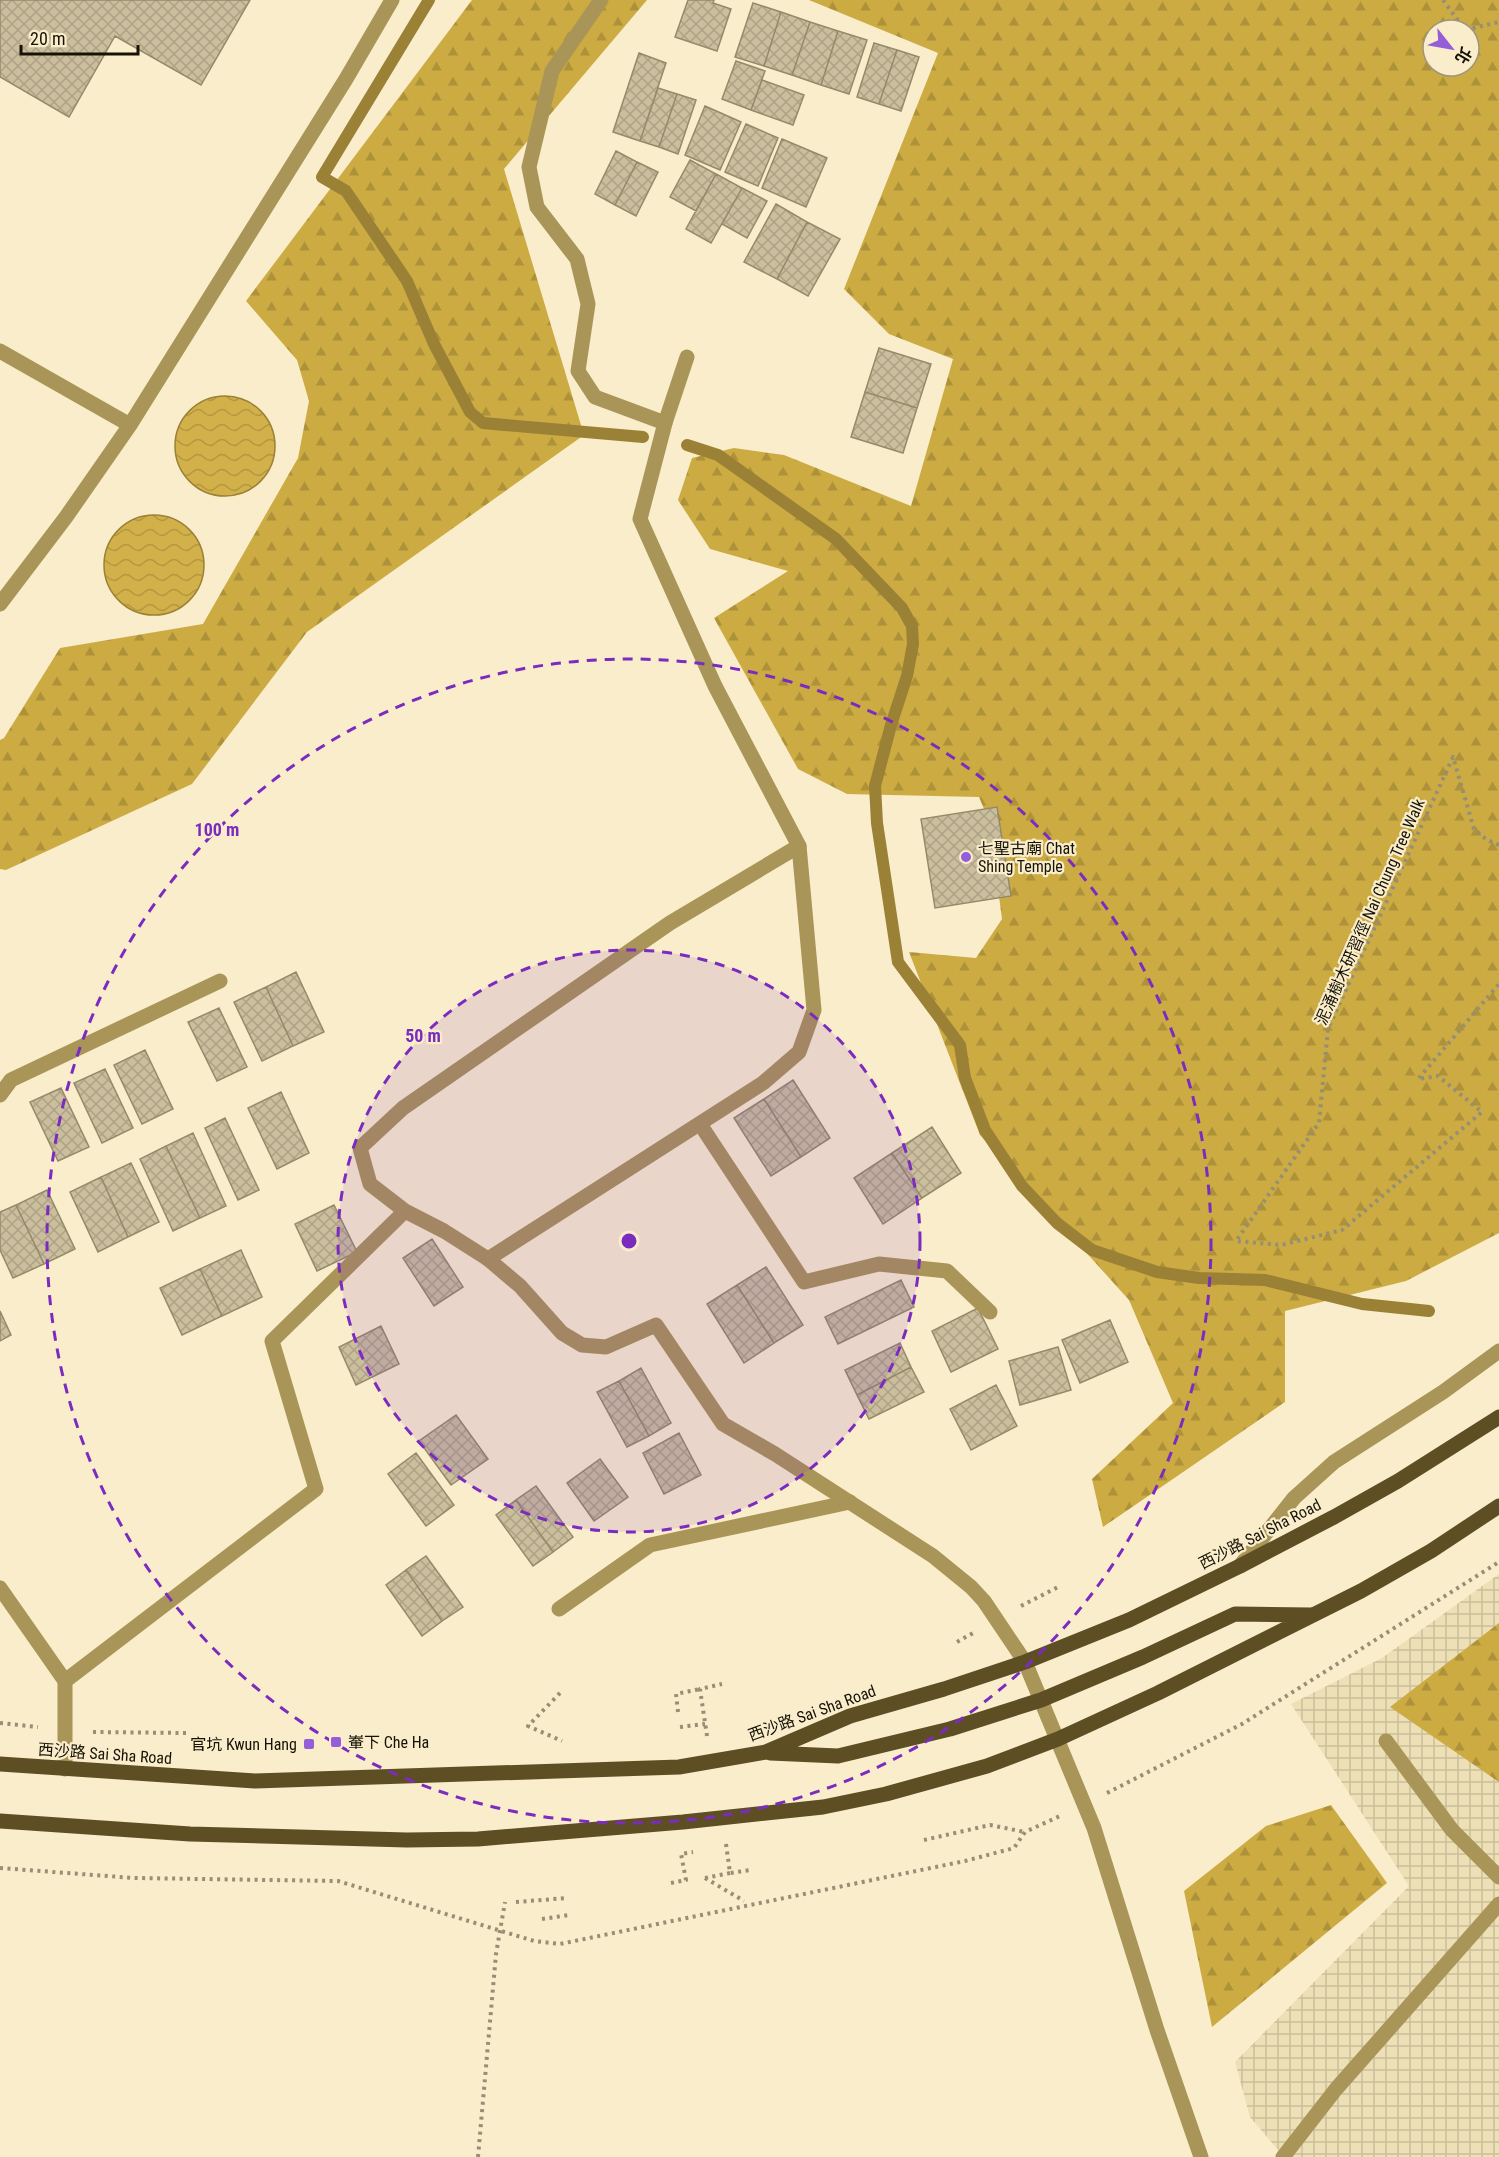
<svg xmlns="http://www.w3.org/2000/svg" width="1499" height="2157" viewBox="0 0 1499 2157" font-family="'Roboto Condensed','Noto Sans TC',sans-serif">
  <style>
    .industrial { fill: url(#industrial-grid) }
    .forest { fill: url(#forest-firs); fill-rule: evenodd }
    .water { fill: url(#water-waves); stroke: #9a8136; stroke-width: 1.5 }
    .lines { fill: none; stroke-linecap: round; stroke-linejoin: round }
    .stream { stroke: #9a8136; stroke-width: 12 }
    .building { fill: url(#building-cross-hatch); stroke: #948969; stroke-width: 1.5 }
    .path { stroke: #968e75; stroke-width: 4; stroke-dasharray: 3 4.5; stroke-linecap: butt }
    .lane { stroke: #a99558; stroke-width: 15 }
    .street { stroke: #a99558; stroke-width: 15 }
    .primary { stroke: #5d4e24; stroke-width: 15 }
    .ring { fill: none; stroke: #7b2cbf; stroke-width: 3; stroke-dasharray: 10 8 }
    .poi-dot { fill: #935ed7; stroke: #f9edcb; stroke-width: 2 }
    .labels { text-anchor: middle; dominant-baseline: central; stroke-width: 4.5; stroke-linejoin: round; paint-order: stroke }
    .poi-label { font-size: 16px; fill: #161206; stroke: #f9edcb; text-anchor: start }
    .street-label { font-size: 16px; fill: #161206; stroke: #f9edcb }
    .centre { fill: #7b2cbf; stroke: #f9edcb; stroke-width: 3 }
    .ring-label { font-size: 18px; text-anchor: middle; font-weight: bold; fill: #7b2cbf; stroke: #f9edcb; stroke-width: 4.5; stroke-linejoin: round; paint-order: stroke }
  </style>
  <defs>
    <pattern id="industrial-grid" width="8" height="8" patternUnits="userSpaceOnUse" patternTransform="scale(1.5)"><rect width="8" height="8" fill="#eee0b6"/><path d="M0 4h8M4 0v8" fill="none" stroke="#cbbf9b"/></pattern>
    <pattern id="forest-firs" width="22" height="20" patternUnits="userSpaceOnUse" patternTransform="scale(1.5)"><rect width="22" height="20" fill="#ccab43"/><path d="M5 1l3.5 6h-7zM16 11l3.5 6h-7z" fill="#ae9239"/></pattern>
    <pattern id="water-waves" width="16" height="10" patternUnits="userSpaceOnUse" patternTransform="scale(1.5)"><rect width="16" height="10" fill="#d2b14a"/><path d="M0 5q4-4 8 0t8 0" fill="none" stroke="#b4973f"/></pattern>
    <pattern id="building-cross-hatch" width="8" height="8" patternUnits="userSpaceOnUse" patternTransform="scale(1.5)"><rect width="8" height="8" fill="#cabe9d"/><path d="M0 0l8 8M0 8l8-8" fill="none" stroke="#ada286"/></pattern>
  </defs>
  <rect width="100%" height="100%" fill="#f9edcb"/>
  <path class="industrial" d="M1499,1574v583h-215l-34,-40 -15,-55 174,-176 -118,-182 91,-46z"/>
  <path class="forest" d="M472,0h175l-143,169 80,266 -277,197 -115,152 -186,86 -6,-1v-129l4,-2 56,-90 143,-24 95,-166 11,-57 -12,-41 -51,-59z
    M809,0h690v1233l-93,48 -121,30v91l-182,125 -11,-48 81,-76 -44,-103 -149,-165 -71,-183 67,6 26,-39 -13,-98 -10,-24 -132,-3 -49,-25 -84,-151 74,-47 -78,-22 -32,-49 14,-42 42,-10 50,7 127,51 42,-147 -64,-25 -45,-45 94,-236zM1433,30h36v36h-36z
    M1499,1623v159l-109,-75z
    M1331,1805l56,78 -175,144 -28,-136 82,-65z"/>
  <path class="water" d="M175 446a50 50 0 1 1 100 0a50 50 0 1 1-100 0Z
    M104 565a50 50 0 1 1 100 0a50 50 0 1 1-100 0Z"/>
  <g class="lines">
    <path class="stream" d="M429,0l-107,177 24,14 61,90 27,63 36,68 13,11 160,14
      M687,445l31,10 118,84 66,69 10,18 1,18 -6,32 -16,49 -16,61 2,37 21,139 62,83 5,33 20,52 37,56 35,37 35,27 65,22 42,6 66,2 97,24 67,7"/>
  </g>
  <path class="building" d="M0,0h250l-49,85 -86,-49 -46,81 -69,-40z
    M688,0h26l-1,3 18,6 -14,42 -42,-14z
    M753,3l28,9 -17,54 -29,-9z
    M781,12l29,10 -18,53 -28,-9z
    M810,22l28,9 -17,54 -29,-10z
    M838,31l29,9 -18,54 -28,-9z
    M874,43l23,7 -18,54 -22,-7z
    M897,50l22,7 -18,54 -22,-7z
    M639,53l27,10 -26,78 -27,-9z
    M736,61l29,10 -14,39 -29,-11z
    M762,80l42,15 -11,30 -42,-15z
    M658,88l19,6 -18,53 -19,-6z
    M677,94l19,6 -18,54 -19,-7z
    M705,106l36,16 -21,48 -35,-15z
    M746,124l32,14 -20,48 -33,-14z
    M782,139l45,19 -21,49 -44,-19z
    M616,151l21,11 -22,43 -20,-11z
    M690,160l26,14 -20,37 -26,-14z
    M637,162l21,10 -22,44 -21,-11z
    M716,174l26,14 -31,55 -25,-14z
    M742,188l25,13 -20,37 -25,-14z
    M776,204l31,18 -30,57 -33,-17z
    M807,222l33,17 -32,57 -31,-17z
    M879,348l52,16 -14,44 -52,-16z
    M865,392l52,16 -14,45 -52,-16z
    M997,807l14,89 -76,12 -14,-89z
    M296,972l28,60 -31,14 -27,-59z
    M266,987l27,59 -31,15 -28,-59z
    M219,1008l28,59 -30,14 -29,-59z
    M145,1050l28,59 -31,15 -28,-59z
    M105,1069l28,59 -31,15 -28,-60z
    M793,1080l37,58 -29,19 -37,-58z
    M61,1088l28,59 -31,14 -28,-59z
    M281,1092l28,61 -32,16 -29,-61z
    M764,1099l37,58 -30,19 -37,-58z
    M225,1118l34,72 -21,10 -33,-72z
    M932,1127l29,46 -39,25 -30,-45z
    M193,1133l33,73 -26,12 -34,-72z
    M166,1146l34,72 -27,13 -33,-72z
    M892,1153l30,45 -39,26 -29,-46z
    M131,1163l28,59 -31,15 -27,-60z
    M101,1177l27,60 -30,15 -28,-60z
    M47,1190l28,59 -31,15 -28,-59z
    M16,1205l28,59 -31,14 -13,-28v-38z
    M334,1205l23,47 -40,19 -22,-47z
    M432,1239l31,48 -29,19 -31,-48z
    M241,1250l21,47 -40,19 -22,-47z
    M766,1267l37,58 -29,18 -37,-58z
    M200,1269l22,47 -40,19 -22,-47z
    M901,1280l13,27 -76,37 -13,-27z
    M737,1285l37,58 -30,20 -37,-59z
    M978,1308l20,41 -47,23 -19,-41z
    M0,1311l11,24 -11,6z
    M1110,1320l18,42 -48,21 -18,-43z
    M381,1326l18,38 -43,21 -17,-38z
    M900,1343l11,24 -54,28 -12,-25z
    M1058,1347l13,43 -51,15 -11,-44z
    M911,1367l13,25 -55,27 -12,-24z
    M641,1368l30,55 -22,13 -30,-55z
    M619,1381l30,55 -22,11 -30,-55z
    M996,1385l21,41 -46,24 -21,-41z
    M456,1415l32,44 -37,26 -32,-44z
    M679,1433l22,42 -37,19 -21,-41z
    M416,1453l38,52 -28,21 -38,-52z
    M600,1459l28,38 -34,24 -27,-38z
    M536,1486l37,51 -20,15 -37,-52z
    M516,1500l37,52 -20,14 -37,-51z
    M426,1556l37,51 -21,14 -36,-51z
    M406,1570l36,51 -20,15 -36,-51z"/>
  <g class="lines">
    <path class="path" d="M1443,0l22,30 34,-8
      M1499,845l-12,-5 -13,-11 -21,-72 -125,272 -9,94 -83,118 45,4 61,-15 140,-118 -44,-36 -20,3 81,-95
      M1021,1606l37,-19
      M957,1642l16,-9
      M560,1693l-32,33 34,15
      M678,1712l-2,-18 24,-5
      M0,1723l38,4
      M680,1727l25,-3
      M93,1732l94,1
      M707,1736l-7,-47 22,-5
      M1107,1793l135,-69 257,-162
      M924,1840l66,-15 35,7
      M726,1844l4,29 21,-3
      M0,1868l134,10 204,3 196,60 26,3 405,-83 49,-13 11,-16 35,-16
      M705,1878l39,23
      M705,1878l25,-5
      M671,1883l15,-3 -5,-26 12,-2
      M516,1902l51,-4
      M542,1919l27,-4
      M478,2157l18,-203 9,-52"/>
    <path class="lane" d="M601,0l-49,71 -23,96 8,40 40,52 11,45 -10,67 17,26 70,26
      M0,351l130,74
      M0,604l66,-87 64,-92 216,-346 46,-79
      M0,1095l11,-15 209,-99
      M700,1124l104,158 75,-18 68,7 43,41
      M488,1259l-44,-28 -39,-20 -35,-27 -10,-36 43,-40 267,-185 129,-77
      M1240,1566l54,-68 40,-36 109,-70 56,-41
      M0,1588l65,93 251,-192 -44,-148 133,-130
      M559,1609l91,-64 200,-43
      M1386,1741l66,89 47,47
      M65,1769v-88
      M1283,2157l53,-68 163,-185"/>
    <path class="street" d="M687,357l-22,66 -25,96 75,167 84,160 15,164 -15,42 -36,31 -275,176 32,27 42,47 20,12 24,2 50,-22 67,99 52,30 158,102 38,31 13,14 41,61 69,166 63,202 44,127"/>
    <path class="primary" d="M770,1753l68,3 112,-27 91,-29 102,-43 92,-43 76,1
      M0,1764l255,17 424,-14 87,-15 84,-36 94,-27 81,-27 104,-42 111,-54 94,-49 64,-36 101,-64
      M0,1821l190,13 217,6 71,-1 205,-17 140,-15 63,-13 101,-28 71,-27 100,-46 203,-102 70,-40 68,-45"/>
  </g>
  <circle cx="629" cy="1241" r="291" fill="#7b2cbf" fill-opacity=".12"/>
  <g class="ring">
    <circle cx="629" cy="1241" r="291"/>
    <circle cx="629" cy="1241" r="582"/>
  </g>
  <g class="poi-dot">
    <circle cx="966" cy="857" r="6"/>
    <rect x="330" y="1736" width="12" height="12" rx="3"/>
    <rect x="303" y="1738" width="12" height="12" rx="3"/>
  </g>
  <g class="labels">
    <g class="poi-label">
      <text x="978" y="848">七聖古廟 Chat<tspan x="978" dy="18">Shing Temple</tspan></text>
      <text x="348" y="1742">輋下 Che Ha</text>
      <text x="297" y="1744" text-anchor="end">官坑 Kwun Hang</text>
    </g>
    <g class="street-label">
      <text transform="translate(1370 912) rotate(-66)">泥涌樹木研習徑 Nai Chung Tree Walk</text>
      <text transform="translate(1260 1534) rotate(-27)">西沙路 Sai Sha Road</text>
      <text transform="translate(812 1713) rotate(-20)">西沙路 Sai Sha Road</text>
      <text transform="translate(105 1754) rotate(4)">西沙路 Sai Sha Road</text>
    </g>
  </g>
  <circle cx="629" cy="1241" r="9" class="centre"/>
  <g class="ring-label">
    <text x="217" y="836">100 m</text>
    <text x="423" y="1042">50 m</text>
  </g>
  <g transform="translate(1451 48) rotate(121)"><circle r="28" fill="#f9edcb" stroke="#9e957c" stroke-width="1.5"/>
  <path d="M0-4.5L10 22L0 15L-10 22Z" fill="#935ed7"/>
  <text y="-9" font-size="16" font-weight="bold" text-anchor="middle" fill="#161206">北</text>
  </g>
  <path d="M21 45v9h117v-9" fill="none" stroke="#161206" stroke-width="3"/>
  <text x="30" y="45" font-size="18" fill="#161206" stroke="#f9edcb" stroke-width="4.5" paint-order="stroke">20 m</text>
</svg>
